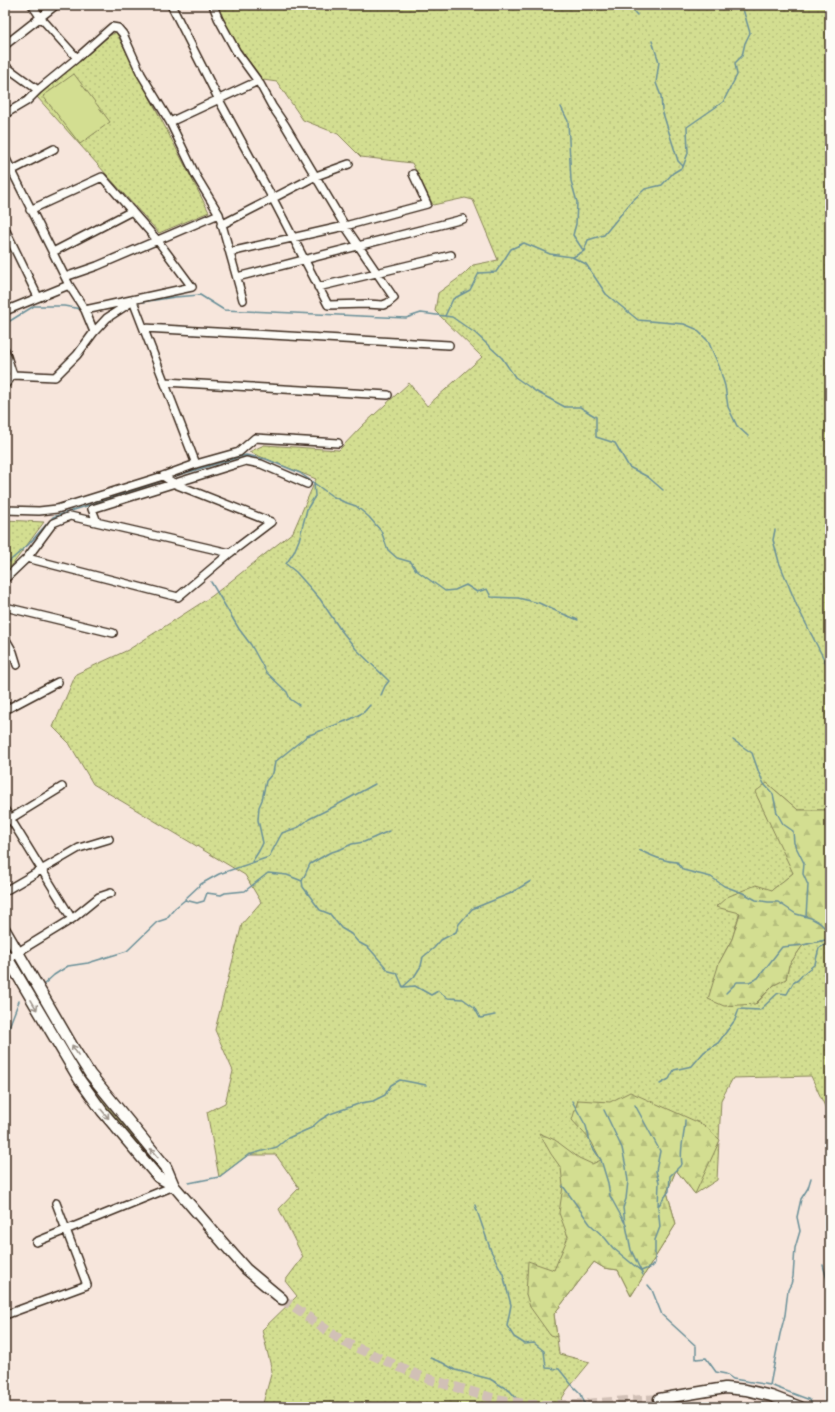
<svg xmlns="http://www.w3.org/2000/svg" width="835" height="1412" viewBox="0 0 835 1412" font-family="'Indie Flower',sans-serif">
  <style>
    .grass { fill: url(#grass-dots); stroke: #878458 }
    .forest { fill: url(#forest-firs); stroke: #878458 }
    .pitch { fill: #d3de91; stroke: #878458 }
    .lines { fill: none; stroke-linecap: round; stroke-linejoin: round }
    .stream { stroke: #698f98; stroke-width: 1.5 }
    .primary-tunnel { stroke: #d1c0b6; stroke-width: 10; stroke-dasharray: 10 5; stroke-linecap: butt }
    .street-casing { stroke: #3b2a1e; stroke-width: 10 }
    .primary-casing { stroke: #3b2a1e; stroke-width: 13 }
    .street { stroke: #fdfcf7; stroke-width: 7 }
    .primary { stroke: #fdfcf7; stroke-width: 10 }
    .oneway { stroke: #9c938a }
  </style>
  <defs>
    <pattern id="grass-dots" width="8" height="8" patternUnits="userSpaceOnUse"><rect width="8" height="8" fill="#d3de91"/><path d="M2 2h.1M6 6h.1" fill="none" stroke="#b6bf7d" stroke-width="1.8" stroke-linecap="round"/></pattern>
    <pattern id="forest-firs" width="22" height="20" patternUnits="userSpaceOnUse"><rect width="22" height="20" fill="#d3de91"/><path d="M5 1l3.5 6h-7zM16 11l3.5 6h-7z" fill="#b6bf7d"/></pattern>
  </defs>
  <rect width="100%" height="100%" fill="#f7e6dc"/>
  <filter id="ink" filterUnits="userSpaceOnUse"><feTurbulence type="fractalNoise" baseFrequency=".025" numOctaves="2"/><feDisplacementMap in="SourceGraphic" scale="8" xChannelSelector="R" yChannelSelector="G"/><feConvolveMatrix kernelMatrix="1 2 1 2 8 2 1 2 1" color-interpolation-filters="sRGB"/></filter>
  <g filter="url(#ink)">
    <path class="grass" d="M216,5h614v805h-32l-31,-27 26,90 -21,17 -56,16 24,6 -8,27 -13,24 37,41 18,-19 12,-6 3,-14 14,-20 27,-6v173l-2,1 -17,-37 -78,2 -12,22 -4,80 -22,14 -19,-24 -9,22 9,32 -45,72 -13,-26 -14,-2 -10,-6 -40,52 5,40 31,8 -23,28 -10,17h-295l10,-36 -10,-41 35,-34 -12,-15 18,-24 -24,-48 20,-21 -23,-33h-28l-29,22 -12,-65 18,-9 8,-32 -18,-41 27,-106 19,-22 -16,-27 -152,-91 -24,-41 -16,-16 23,-53 52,-24 84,-54 81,-64 23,-53 -67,-27 15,-7 75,5 23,-24 47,-43 18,23 55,-49 -47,-46 3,-18 25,-18 10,-10 25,-5 -25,-60 -8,-2 -32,7 -21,-42 -51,-6 -23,-23 -35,-14 -26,-38 -14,-2 -26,-35z
      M116,32l93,180 -50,21 -122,-136 72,-61z
      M5,520l39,2 -37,50 -2,-1z
      M45,1010l30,52 19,28 69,83 -16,-14 -60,-72 -47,-75z"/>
    <path class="forest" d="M767,783l31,27h32v129l-27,6 -14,20 -3,14 -12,6 -19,19 -31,2 -16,-7 11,-36 13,-24 8,-26 -24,-6 11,-10 29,-12 16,5 21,-17 -38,-81z
      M630,1092l74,33 16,15 -25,54 -19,-24 -9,22 9,32 -45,72 -13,-26 -14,-2 -10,-6 -40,52 3,23 -7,-2 -20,-28 -4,-13 2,-33 26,9 14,-33 -9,-24 4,-27 -2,-18 -10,-14 -12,-21 16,7 24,18 13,6 9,-4 -10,-19 -19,-21 6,-20 32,2z"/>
    <path class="pitch" d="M74,74l36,48 -30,22 -37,-48z"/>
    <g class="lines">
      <path class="stream" d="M628,5l9,10
        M652,41l7,21 -3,21 5,13 1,14 16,51 5,5
        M561,107l7,14 3,60 6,21 -1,22 -3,11 10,15
        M573,257l11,-6 4,-11 16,-5 28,-34 13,-12 17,-4 11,-12 10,-6 5,-14 -1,-26 36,-25 14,-27 -2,-12 7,-7 3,-13 5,-10 -7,-24 1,-4
        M136,303l39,-6 25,-2 24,15 182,8 15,-5 31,4 23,16 27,25 13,19 20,14 30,16h15l16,10v20l19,6 14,24 19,10 15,13
        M445,316l8,-17 17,-9 9,-17 17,-1 15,-23 13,-6 26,11 22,3 14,7 20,30 32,26 46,4 12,5 12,12 11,25 6,20 3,21 9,19 11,10
        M5,324l29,-18h30l17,3
        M172,477l74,-22 20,4 34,14 32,23 12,6 12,4 13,11 12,14 7,19 9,8 14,4 5,8 29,21 10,-1 11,-5 11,7 10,-3 4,8 27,1 21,5 17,8 22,9
        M314,483l1,13 -8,13 -8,31 -5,12 -8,12 10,8 24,27 20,30 16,20 33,32 -4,5 -4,9
        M775,530l-2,10 6,22 18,44 33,65
        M5,565l23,-20 25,-28 109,-36
        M211,582l28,47 12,16 15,27 21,20 3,7 9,6
        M733,740l19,13 7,20 5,11 9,10 4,19 6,11 10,7 1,12 10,20 -1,11 5,11 -2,31
        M639,850c13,6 23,11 38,12l6,8 28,7 13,9 19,7 13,7 12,2h10l18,12 15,4 9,5 10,10
        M252,862l7,-11 4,-8 -5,-23 1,-13 3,-7 4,-19 7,-8 2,-11 32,-26 44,-17 13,-7 6,-7
        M302,881l8,-17 19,-11 12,-4 11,-5 12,-2 25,-11
        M185,899l16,-15 18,-10 50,-17 13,-24 17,-6 10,-8 26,-13 40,-22
        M42,986l12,-11 14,-9 20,-3 39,-12 30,-29 9,-3 9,-11 10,-8 12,3 7,-2 3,-8 14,2 4,-2 20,-2 23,-18 19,2 15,6 1,6 17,23 10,4 11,14 10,6 7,8 11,6 20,23 8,2 6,14 12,-1 16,9 7,-4 10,7 15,1 11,8 6,11 15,-3
        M404,986l10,-9 7,-11 2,-9 11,-9 7,-8 15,-8 3,-8 13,-15 37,-15 22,-13
        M726,993l11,-11h12l9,-4 24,-31 21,-2 27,-6
        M5,1037l14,-36
        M660,1084l9,-5 5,-9 18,-4 12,-14 14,-9 17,-23 4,-11 21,1 18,-17 9,1 6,-11 5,-3 5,-6 12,-10 4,-16 11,-6
        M572,1101l14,25 5,19 10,15 7,23 2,13 16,29 5,25 10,21 10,-4 4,-4v-23l5,-13 -2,-20 1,-25 -3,-11 4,-20 -25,-46
        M604,1110l18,38 4,19 2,14 -2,18 -3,9 2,15
        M189,1183l30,-6 29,-22 29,-8 11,-9 23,-10 9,-8 10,-6 31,-11 12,-2 12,-6 6,-10 9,-5 26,5
        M563,1186l27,38 15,14 8,10 28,23 2,4
        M475,1205l16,46 12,23 8,31 -4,21 7,11 11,7 9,-1 10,8 2,17 13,1 12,15 10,10 5,13
        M659,1205l10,-14 1,-15 12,-12c-3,-14 3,-29 3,-44
        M823,1265l6,21 -1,9 1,12 -2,8 1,14 2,5
        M648,1285l4,5 10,25 34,31v13l10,-1 10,14 10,2 7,5 37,6 40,15 2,5 4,2
        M430,1358l13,5 12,7 35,9 20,12 14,16
        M770,1385l10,-51 5,-19 3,-25 3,-6 2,-7 2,-29 5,-17 -3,-14 4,-18 7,-11 3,-10
        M613,1407h22
        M695,1407l15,-2 24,2
        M757,1407l6,-4"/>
      <path class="primary-tunnel" d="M282,1299l62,43 78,35 70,21 37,7h38l92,-6"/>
      <g class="street-casing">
        <path id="street" d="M32,5l9,13 36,40
          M171,5l48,95 54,99 55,106 39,-1 16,1 5,-2 6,-5 -49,-72 -60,-101 -13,-19 -12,-22 -24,-33 -18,-33 -5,-13
          M5,45l51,-40
          M5,66l33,24
          M5,114l22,-13 11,-11 39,-32 35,-31 6,1 5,6 18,40 29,48 26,54 23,38 24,86
          M170,122l88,-41
          M5,157l64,128 16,25 9,22
          M5,174l49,-25
          M30,210l72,-33 56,64 34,46 -107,23
          M221,225l95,-49 33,-12
          M5,229l33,68
          M53,252l79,-41
          M230,252l115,-26 82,-22 -14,-30
          M65,277l32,-11 122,-52
          M237,277l226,-58
          M318,287l133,-32
          M5,311l64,-26
          M144,328l305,17
          M5,350l8,25 -8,10
          M13,375l42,2 22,-22 17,-23 13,-14 26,-17 63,163
          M165,382l223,13
          M163,476l12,8 96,38
          M5,510l34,1 18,-2 106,-33 33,-12 43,-12 16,-14 83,5
          M97,522l-5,-13 154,-48 15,3 46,20
          M27,558l26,-35 17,-7 160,37
          M5,579l22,-21 151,39 52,-44 41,-31
          M5,607l108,26
          M5,638l8,14 4,13
          M5,710l53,-28
          M5,810l67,109
          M5,822l57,-35
          M5,891l74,-43 30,-9
          M5,960l67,-41 27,-22 12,-4
          M36,1242l138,-56
          M5,1315l82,-30 -31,-82"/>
      </g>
      <g class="primary-casing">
        <path id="primary" d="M5,930l69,119 16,25 76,93 8,19 50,58 22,25 36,30
          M5,954l74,125 23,32 56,66 16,9
          M659,1399l66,-11 21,2 25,6 29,11"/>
      </g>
      <use href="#street" class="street"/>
      <use href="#primary" class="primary"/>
    </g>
    <defs><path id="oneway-shaft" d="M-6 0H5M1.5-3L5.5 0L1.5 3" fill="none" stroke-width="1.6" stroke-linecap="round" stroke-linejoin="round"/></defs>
    <g class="oneway">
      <use href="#oneway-shaft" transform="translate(34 1005) rotate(60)"/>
      <use href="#oneway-shaft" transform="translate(75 1050) rotate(-122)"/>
      <use href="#oneway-shaft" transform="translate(105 1114) rotate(50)"/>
      <use href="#oneway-shaft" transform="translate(154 1153) rotate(-130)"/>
    </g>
  </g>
  <rect width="835" height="1412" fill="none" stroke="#fdfcf7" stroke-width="20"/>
  <rect x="10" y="10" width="815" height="1392" fill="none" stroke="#3b2a1e" stroke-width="1.5" filter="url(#ink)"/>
</svg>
